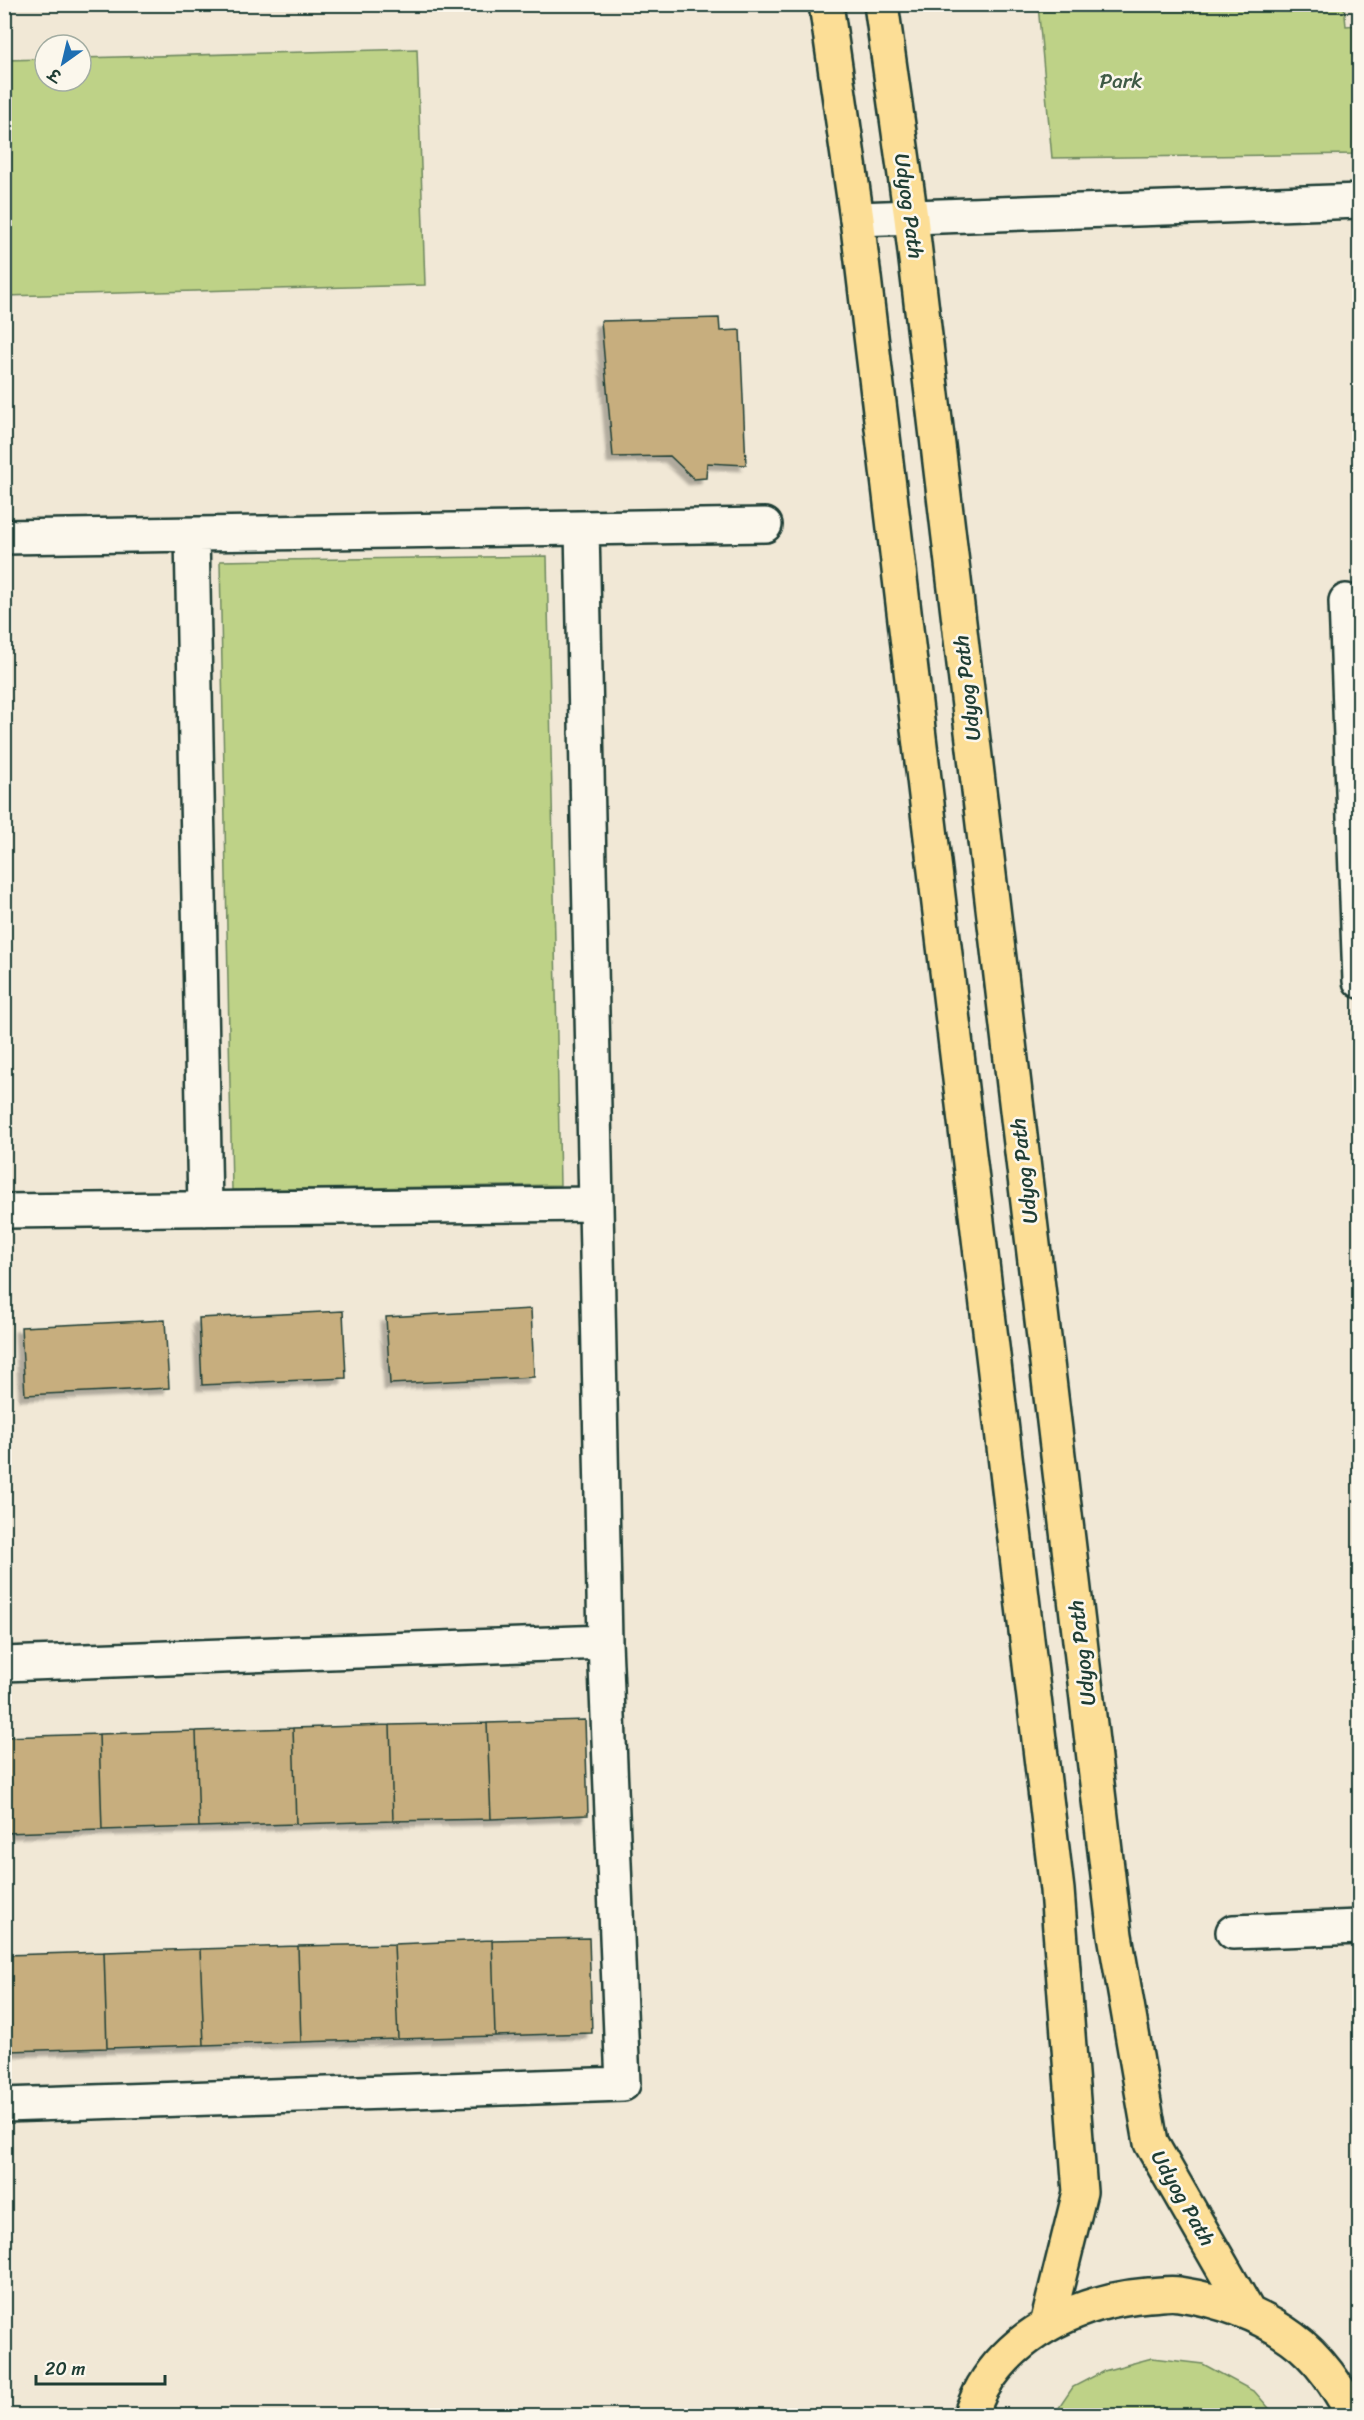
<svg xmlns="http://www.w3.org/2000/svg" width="1364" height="2420" viewBox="0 0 1364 2420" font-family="Sriracha,'Playpen Sans Deva',sans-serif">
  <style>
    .green { fill: #bed287; stroke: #6e885e; stroke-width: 1.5 }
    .building { fill: #c7ae7e; stroke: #1f3d34; stroke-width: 1.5; filter: url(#shadow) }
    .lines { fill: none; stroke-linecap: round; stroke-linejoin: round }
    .minor-casing { stroke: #1f3d34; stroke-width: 38 }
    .major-casing { stroke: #1f3d34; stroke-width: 38 }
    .minor { stroke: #fbf7ec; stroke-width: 33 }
    .major { stroke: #fcde96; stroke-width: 33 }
    .labels { text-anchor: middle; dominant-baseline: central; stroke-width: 5; stroke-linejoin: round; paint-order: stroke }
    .park-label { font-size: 21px; fill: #3f5b45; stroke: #fbf7ec }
    .street-label { font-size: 21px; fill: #1f3d34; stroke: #fbf7ec }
  </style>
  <defs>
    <filter id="shadow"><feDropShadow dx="-5.5" dy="5.5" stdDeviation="1.5" flood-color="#0004"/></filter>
  </defs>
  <rect width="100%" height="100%" fill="#f1e8d6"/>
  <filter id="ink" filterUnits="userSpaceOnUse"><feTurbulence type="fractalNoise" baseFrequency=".0167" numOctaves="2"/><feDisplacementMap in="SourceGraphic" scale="12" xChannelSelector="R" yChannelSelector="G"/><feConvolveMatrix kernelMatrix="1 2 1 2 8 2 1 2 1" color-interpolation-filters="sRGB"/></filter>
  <g filter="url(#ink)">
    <path class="green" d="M1038,5h306l2,21 13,-1v129l-307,4z
      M417,49l8,236 -420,11v-236l40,-1v22h36v-23z
      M547,556l13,629 -328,5 -12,-629z
      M1152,2358l51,6 52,28 20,23h-221l19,-28 31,-16z"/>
    <path class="building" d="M719,318l1,13 20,-1 6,135 -39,-2 -1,15 -12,1 -24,-23 -57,1 -12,-136z
      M531,1309l3,68 -144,7 -4,-67z
      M343,1311l3,67 -144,7 -3,-67z
      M165,1320l4,68 -144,7 -4,-68z
      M585,1720l3,95 -97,4 -4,-96z
      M487,1723l4,96 -98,2 -3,-96z
      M390,1725l3,96 -97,3 -3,-96z
      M293,1728l3,96 -97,3 -3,-96z
      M196,1731l3,96 -97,3 -3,-96z
      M99,1734l3,96 -97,3 -1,-96z
      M589,1938l3,95 -97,3 -3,-96z
      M492,1940l3,96 -97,3 -4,-95z
      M394,1944l4,95 -97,3 -3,-96z
      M298,1946l3,96 -97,3 -4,-96z
      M200,1949l4,96 -97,3 -3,-96z
      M104,1952l3,96 -97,3 -4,-96z
      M4,1955l6,96h-6z"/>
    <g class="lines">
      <g class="minor-casing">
        <path id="minor" d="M857,219l503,-18
          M192,535l13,674
          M4,537l761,-12
          M1346,601l14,380
          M4,1211l591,-7
          M4,1664l601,-22
          M1233,1932l127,-5
          M4,2105l619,-21 -18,-442 -23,-1114"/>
      </g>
      <g class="major-casing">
        <path id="major" d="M826,4l31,215 200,1671 23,302 -33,133
          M881,4l30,214 204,1717 36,208 97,169
          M970,2416c4,-10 8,-20 13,-29 34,-57 101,-87 165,-92 10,0 21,-3 31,-1 40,6 80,20 113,44 28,20 46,49 62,78"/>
      </g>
      <use href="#minor" class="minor"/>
      <use href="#major" class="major"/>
    </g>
  </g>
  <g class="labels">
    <g class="park-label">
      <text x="1121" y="81">Park</text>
    </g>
    <g class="street-label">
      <text transform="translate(909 206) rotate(82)">Udyog Path</text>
      <text transform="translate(967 688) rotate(-97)">Udyog Path</text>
      <text transform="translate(1024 1171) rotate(-97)">Udyog Path</text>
      <text transform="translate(1082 1653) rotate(-97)">Udyog Path</text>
      <text transform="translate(1183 2198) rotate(60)">Udyog Path</text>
    </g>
  </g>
  <rect width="1364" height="2420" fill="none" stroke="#fbf7ec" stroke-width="24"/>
  <rect x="12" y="12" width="1340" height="2396" fill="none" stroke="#1f3d34" stroke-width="2" filter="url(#ink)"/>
  <g transform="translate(63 63) rotate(214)"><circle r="28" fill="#fbf7ec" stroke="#a3ada2" stroke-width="1.5"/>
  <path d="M0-4.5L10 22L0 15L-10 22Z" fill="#1f6fb2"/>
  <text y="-9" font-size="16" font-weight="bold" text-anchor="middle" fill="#1f3d34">उ</text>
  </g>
  <path d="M36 2375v9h129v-9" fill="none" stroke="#1f3d34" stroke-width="3"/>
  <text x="45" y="2375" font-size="18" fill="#1f3d34" stroke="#fbf7ec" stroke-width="4.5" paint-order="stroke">20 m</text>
</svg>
